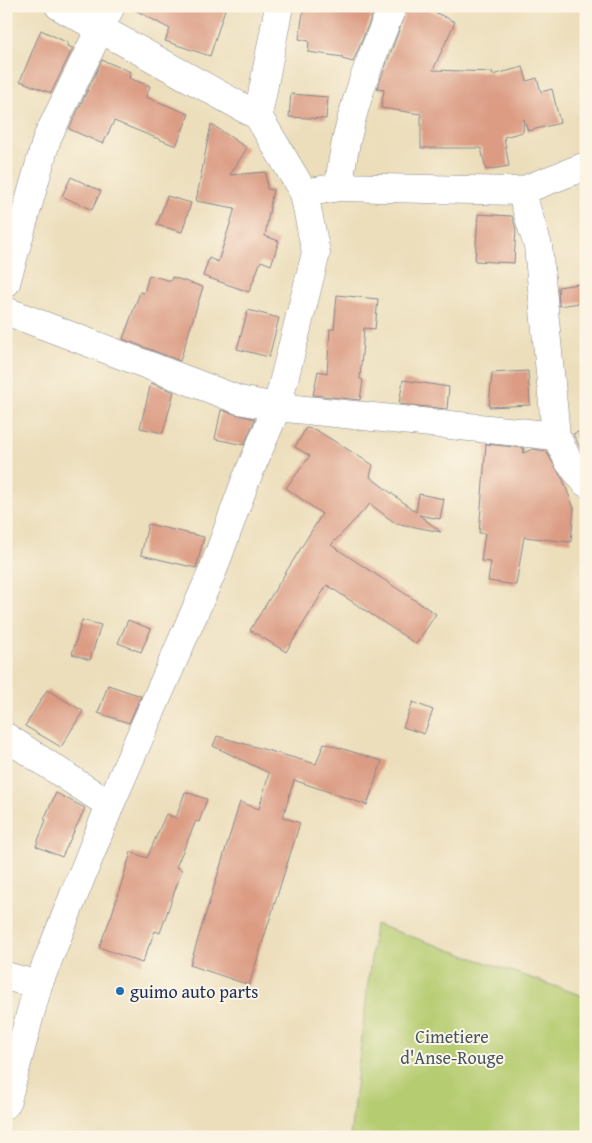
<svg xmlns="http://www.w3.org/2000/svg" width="592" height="1143" viewBox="0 0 592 1143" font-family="'Gentium Book Plus',serif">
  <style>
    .green { fill: #b6cc71; stroke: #687e68 }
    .building { fill: #dc9c84 }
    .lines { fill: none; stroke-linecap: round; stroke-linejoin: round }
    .minor-casing { stroke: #84868c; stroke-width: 29 }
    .minor { stroke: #fff; stroke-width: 28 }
    .poi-dot { fill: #1f6fb2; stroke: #fcf5e5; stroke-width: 2 }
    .labels { text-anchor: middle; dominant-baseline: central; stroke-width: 4; stroke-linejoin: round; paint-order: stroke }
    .poi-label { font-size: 18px; fill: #1b2f5e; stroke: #fcf5e5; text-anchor: start }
    .park-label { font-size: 18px; fill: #425663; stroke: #fcf5e5 }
  </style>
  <rect width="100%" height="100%" fill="#fcf5e5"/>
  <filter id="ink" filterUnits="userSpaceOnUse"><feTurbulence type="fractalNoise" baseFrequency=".02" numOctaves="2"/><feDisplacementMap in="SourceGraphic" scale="10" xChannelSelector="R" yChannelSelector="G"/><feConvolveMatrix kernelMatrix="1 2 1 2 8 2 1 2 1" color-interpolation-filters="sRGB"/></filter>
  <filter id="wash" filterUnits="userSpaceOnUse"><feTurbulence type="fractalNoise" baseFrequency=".0096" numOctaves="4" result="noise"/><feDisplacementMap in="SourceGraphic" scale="20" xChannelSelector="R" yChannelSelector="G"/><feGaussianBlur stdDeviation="1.12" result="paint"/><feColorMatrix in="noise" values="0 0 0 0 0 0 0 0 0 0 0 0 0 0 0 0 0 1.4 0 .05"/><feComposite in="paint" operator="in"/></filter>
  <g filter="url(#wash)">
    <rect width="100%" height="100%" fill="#ecdebb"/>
    <path class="green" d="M375,924l211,73v140h-236z"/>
    <g id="blocks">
      <path class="building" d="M128,6h98l-16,50 -45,-15 5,-12z
        M304,6h72l-23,56 -11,-3 1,-2 -35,-5 1,-11 -10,-2z
        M408,6h14l33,16 -22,48 60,2 -1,3 31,-8 4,14 10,-3 4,14 11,-3 8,34 -32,8 -4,-12 -1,13 -19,5 5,29 -23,4 -5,-22h-60v-34l-40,-6 3,-18 -7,-1z
        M41,30l27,13 -1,3 6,2 -22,45 -31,-12z
        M102,60l29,12 -2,6 21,8 -4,11 43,17 -13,32 -62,-25 -11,23 -34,-15z
        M291,94l37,3 -2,22 -37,-2z
        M211,124l36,24 -17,27 36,-3 1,17 6,1 -8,46 14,5 -8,24 -10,-4 -12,31 -46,-16 6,-18 9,4 17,-54 -39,-7z
        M71,177l30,14 -9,19 -30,-14z
        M167,196l24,7 -9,29 -25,-7z
        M478,214l34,2 4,13 -2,34 -39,-2z
        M149,275l22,6 1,-4 31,10 -23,74 -57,-22 17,-47 4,1z
        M586,283v19l-27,4 -1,-19z
        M337,295l41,4 -3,30 -11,-1 -4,51 3,1 -3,20 -47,-5 5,-24 9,2 3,-44h4z
        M248,310l31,8 -10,39 -32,-8z
        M528,371l2,34 -41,2 3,-34z
        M403,380l46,7 -2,22 -48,-5z
        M151,383l23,9 -11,41 -23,-5z
        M221,410l34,9 -11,26 -29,-6z
        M306,428l10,2 57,35 -3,12 46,35 3,-18 25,5 -4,20 -21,-4 22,17 -46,-9 -25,-19 -39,41 105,69 -20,30 -89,-59 -41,67 -36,-22 72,-116 -36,-26 24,-32 -15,-9z
        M586,429v28h-1l-12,-23z
        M486,444l38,4 -1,5 10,-4 13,2 17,29 11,28 -3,34 -47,-5 -8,48 -28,-4 3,-19 -10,-1 4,-28h-6z
        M148,524l56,13 -8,31 -55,-13z
        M82,620l19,5 -11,35 -18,-6z
        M128,620l23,9 -10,23 -23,-9z
        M108,685l33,11 -12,27 -31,-10z
        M47,690l36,21 -22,36 -36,-21z
        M413,702l20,8 -9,24 -21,-7z
        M217,736l99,28 8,-21 58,18 -15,44 -73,-25 -11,37 17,6 -51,162 -59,-20 50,-163 19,7 10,-36 -56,-27z
        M185,792l22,7 -8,23 -3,-1 -20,46 6,3 -22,63 -5,-2 -13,32 -43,-16 12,-30 20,-65 16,6 19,-44 10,4z
        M56,793l29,15 -23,49 -26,-11 10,-26 -2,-1z"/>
    </g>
  </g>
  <g filter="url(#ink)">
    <use href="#blocks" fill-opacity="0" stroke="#84868c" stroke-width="1"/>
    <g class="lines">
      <g class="minor-casing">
        <path id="minor" d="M258,116l21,-110
          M339,187c6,-63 28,-122 54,-181
          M521,191l65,-25
          M304,193l35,-6 182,4 17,55 18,190 13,26 17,21
          M6,283l41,-145 64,-132
          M6,311l233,89 38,7 279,29
          M6,737l104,68
          M6,976l32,9
          M6,1104l32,-119 72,-180 103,-235 32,-88 32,-75 39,-154 -12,-60 -46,-77 -199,-110"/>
      </g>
      <use href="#minor" class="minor"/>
    </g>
  </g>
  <circle class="poi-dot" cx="120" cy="991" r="5"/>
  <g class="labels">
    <g class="poi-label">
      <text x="130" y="991">guimo auto parts</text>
    </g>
    <g class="park-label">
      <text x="452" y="1036">Cimetiere<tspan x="452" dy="21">d'Anse-Rouge</tspan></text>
    </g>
  </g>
  <rect width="592" height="1143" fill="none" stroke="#fcf5e5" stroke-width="25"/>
</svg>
